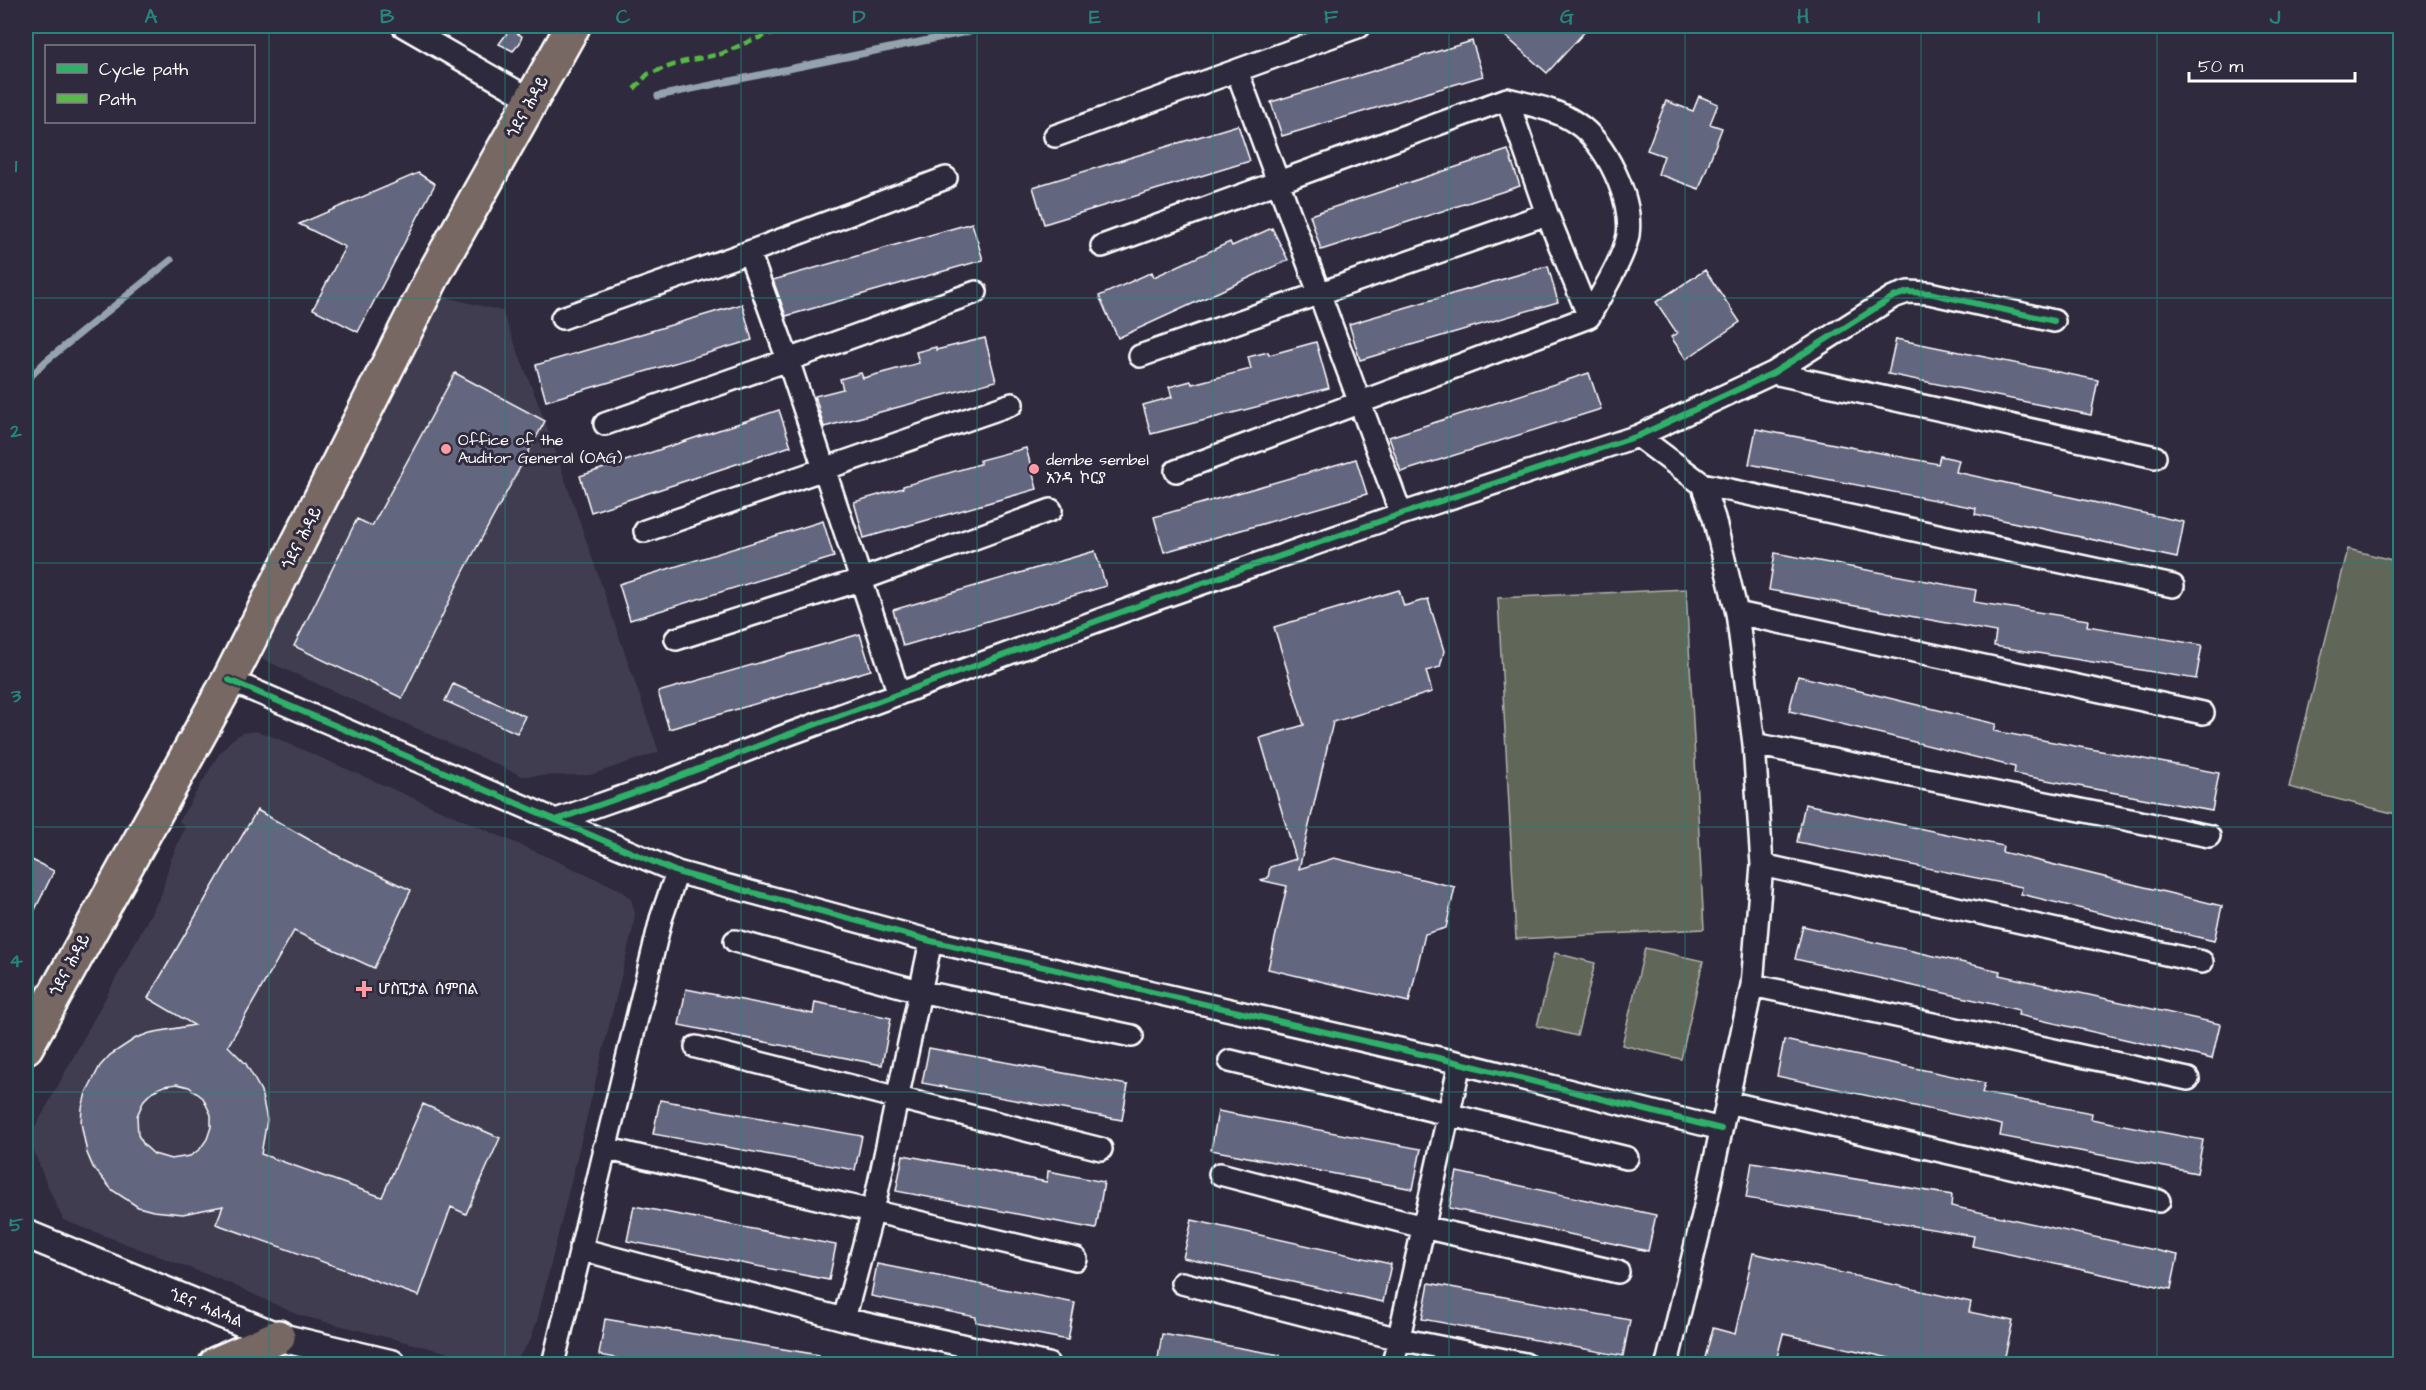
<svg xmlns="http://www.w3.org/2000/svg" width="2426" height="1390" viewBox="0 0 2426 1390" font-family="'Architects Daughter','Noto Sans Ethiopic',sans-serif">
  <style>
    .built { fill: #3f3c51 }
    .green { fill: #616658; stroke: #b0b2ac; stroke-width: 1.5 }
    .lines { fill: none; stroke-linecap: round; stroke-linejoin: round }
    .stream { stroke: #95a3ae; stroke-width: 7 }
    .building { fill: #63667f; stroke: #fff; stroke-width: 1.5; fill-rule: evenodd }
    .minor-casing { stroke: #fff; stroke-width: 26 }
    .tertiary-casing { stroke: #fff; stroke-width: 32 }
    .primary-casing { stroke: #fff; stroke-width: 38 }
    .minor { stroke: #2f2a3d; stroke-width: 21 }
    .tertiary { stroke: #2f2a3d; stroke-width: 27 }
    .primary { stroke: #776864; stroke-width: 33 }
    .quiet { stroke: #58b947; stroke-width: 4.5; stroke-dasharray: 9 4.5; stroke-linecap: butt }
    .cycleway-casing { stroke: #2f2a3d; stroke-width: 10 }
    .cycleway { stroke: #2db169; stroke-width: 6 }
    .grid { fill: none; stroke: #27847c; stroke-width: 1.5; stroke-opacity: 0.55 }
    .poi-dot { fill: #ff9aa2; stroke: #2f2a3d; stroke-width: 2 }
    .labels { text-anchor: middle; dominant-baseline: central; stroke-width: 6; stroke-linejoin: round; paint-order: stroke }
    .street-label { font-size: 16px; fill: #fff; stroke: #2f2a3d }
    .poi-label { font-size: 16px; fill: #fff; stroke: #2f2a3d; text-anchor: start }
    .neatline { fill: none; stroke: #27847c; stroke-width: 2 }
    .grid-label { font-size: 20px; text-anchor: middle; font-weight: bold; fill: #27847c }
  </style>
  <rect width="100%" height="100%" fill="#2f2a3d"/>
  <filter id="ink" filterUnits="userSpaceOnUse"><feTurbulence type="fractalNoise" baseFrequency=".0167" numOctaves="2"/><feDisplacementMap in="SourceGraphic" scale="12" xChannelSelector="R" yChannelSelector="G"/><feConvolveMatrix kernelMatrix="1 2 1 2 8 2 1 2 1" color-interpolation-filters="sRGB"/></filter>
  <g filter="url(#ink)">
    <path class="built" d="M433,294l69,17 43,110 114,331 -69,23 -68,1 -260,-117z
      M255,731l14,4 281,123 71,32 10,9 4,14 -2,15 -96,393 -7,20 -12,17 -13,6 -20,-2 -187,-47 -69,-32 -166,-63 -18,-40 -16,-41 133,-246 7,-29 16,-37 -6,-6 40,-67 12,-14 11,-7z"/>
    <path class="green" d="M2348,549l52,13v253l-111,-28z
      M1686,589l18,340 -188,10 -18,-341z
      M1645,948l58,13 -22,98 -59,-14z
      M1555,953l40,10 -18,73 -40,-10z"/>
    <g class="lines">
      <path class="stream" d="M658,96l338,-70
        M26,381l20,-20 125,-101"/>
    </g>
    <path class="building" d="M1494,26h96l-43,47z
      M510,29l12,7 -2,7 -7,8 -14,-7z
      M1472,41l11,35 -201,60 -11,-34z
      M1699,96l19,8 -8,20 12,4 -23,61 -41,-15 6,-18 -17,-6 19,-49 27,10z
      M1238,125l12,36 -206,63 -11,-37z
      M1508,150l12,36 -199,64 -11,-35z
      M418,173l17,11 -77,148 -45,-23 32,-62 -46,-23z
      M972,223l11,37 -197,56 -13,-36z
      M1272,228l16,32 -170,78 -19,-42 53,-24 2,5 76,-35 2,4z
      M1548,266l10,36 -198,58 -11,-36z
      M1705,270l35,52 -54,37 -15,-22 6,-4 -21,-31z
      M742,304l10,36 -206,61 -10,-36z
      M985,338l11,43 -172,46 -9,-31 28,-7 -3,-10 21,-6 2,5 56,-15 -3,-11 20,-5v3z
      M1896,339l202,41 -7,35 -203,-41z
      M1316,342l13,46 -178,46 -8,-29 29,-8 -3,-10 22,-6 1,3 59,-15 -3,-12 20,-5 1,3z
      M455,373l90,48 -81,150 -62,127 -108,-52 63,-127 15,7z
      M1589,373l12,36 -200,63 -12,-35z
      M779,410l12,36 -200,66 -11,-36z
      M1756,429l182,35 2,-8 19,4 -3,12 228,50 -7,36 -202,-44 1,-6 -227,-44z
      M1026,448l11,41 -173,49 -10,-36 49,-14v-2l77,-22v-4z
      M1356,459l11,35 -203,58 -10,-35z
      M823,521l11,36 -204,63 -11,-36z
      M1095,551l11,35 -203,60 -10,-36z
      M1775,553l201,37 -2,12 114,18 -1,6 115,19 -6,34 -202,-33 2,-14 -227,-42z
      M1399,590l5,16 24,-7 16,52 -4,16 -14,4 6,21 -99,30 -34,147 35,-11 121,29 -9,41 -21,6 -16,68 -141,-33 19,-83 -27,-6 8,-2 2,-11 26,-8 -36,-121 44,-13 -30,-98z
      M860,634l11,36 -202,59 -11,-37z
      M1798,676l198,48 -2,7 225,42 -7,38 -198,-37 1,-7 -226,-56z
      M453,684l72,32 -8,17 -72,-32z
      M1805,804l198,42 -1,6 220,54 -8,35 -193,-47 1,-7 -225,-45z
      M257,810l81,46 73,34 -37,78 -80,-37 -66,115 18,18 15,27 6,29 -6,34 121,43 41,-93 77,34 -34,76 -15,-7 -32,89 -203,-72 7,-18 -40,8 -30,-3 -15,-4 -26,-17 -19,-23 -6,-14 -6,-30 1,-15 4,-15 14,-27 10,-11 26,-17 14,-5 44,-8 -46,-27zM177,1084l12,3 14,11 8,17v12l-4,12 -7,10 -10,7 -19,3 -17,-5 -10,-9 -6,-10 -1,-19 7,-16 9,-9 11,-5z
      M26,857l28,14 -28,57z
      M1803,926l197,45 -1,4 221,49 -8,35 -194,-44 1,-5 -224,-51z
      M686,989l127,25 2,-12 76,16 -9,47 -203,-40z
      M1784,1040l201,43 -3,10 110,20 -1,6 112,21 -6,33 -197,-37 2,-11 -225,-49z
      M929,1048l199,37 -6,35 -200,-37z
      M660,1100l202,36 -7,34 -202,-36z
      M1218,1111l203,38 -8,40 -202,-39z
      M903,1155l144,27 1,-11 56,11 -8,47 -200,-38z
      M1752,1162l200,33 -1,11 227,49 -7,34 -199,-43 2,-10 -228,-38z
      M1457,1172l199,43 -8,36 -199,-43z
      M634,1206l202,39 -7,35 -202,-39z
      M1192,1220l199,44 -8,38 -200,-44z
      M1753,1253l218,49 -2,10 44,9 -10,44h-83l-137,-31 -8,31h-72l10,-37 22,6z
      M877,1264l198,39 -7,37 -92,-18v-5l-105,-21z
      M1429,1283l201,37 -7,36 -201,-37z
      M605,1319l214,36v10h-167l-53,-10z
      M1162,1334l118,21v10h-123z"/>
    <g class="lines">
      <g class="minor-casing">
        <path id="minor" d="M403,26l129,74
          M1237,71l164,443
          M1507,99l40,115 42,103
          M1055,136l305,-110
          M1102,246l405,-147c23,6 49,10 69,24 30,19 57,77 52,112 -4,23 -28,61 -39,82l-413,154
          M749,252l39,108 111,334
          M562,318l187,-66 197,-74
          M1140,356l407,-142
          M1773,373l382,84
          M605,424l183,-64 188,-68
          M1638,436l64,48 12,34 23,95 17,131 8,121 -10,120 -48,226 -37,153
          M1702,484l471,102
          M645,531l367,-127
          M1737,613l466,100
          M676,639l184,-59 191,-70
          M229,680l448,192 254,69 529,122 261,66
          M1754,744l455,92
          M556,820l106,-37 122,-47 370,-136 247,-86 237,-78 135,-63 120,-76 15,-5 21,1 125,28
          M1762,865l440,97
          M735,941l184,50 213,45
          M1752,985l436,94
          M696,1047l405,102
          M1230,1061l397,97
          M1727,1102l432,99
          M604,1148l472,111
          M1220,1174l203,53 195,45
          M580,1249l264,70 204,45
          M1182,1283l217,56 126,25
          M844,1319l29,-108 58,-270
          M553,1364l108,-445 16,-47
          M1393,1364l67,-301"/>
      </g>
      <g class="tertiary-casing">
        <path id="tertiary" d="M26,1234l252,103 114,27"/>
      </g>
      <g class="primary-casing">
        <path id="primary" d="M26,1047l203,-367 206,-408 138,-246
          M216,1364l62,-27"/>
      </g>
      <use href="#minor" class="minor"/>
      <use href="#tertiary" class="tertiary"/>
      <use href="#primary" class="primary"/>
      <path class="quiet" d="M634,89l14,-15 34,-12 39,-8 29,-13 43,-15"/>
      <g class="cycleway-casing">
        <path id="cycleway" d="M229,680l448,192 254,69 529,122 261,66
          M556,820l106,-37 122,-47 370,-136 247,-86 237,-78 135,-63 120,-76 15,-5 21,1 125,28"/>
      </g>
      <use href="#cycleway" class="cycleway"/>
    </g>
  </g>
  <path class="grid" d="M269,26v1338M505,26v1338M741,26v1338M977,26v1338M1213,26v1338M1449,26v1338M1685,26v1338M1921,26v1338M2157,26v1338M26,298h2374M26,563h2374M26,827h2374M26,1092h2374"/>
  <g class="poi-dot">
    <circle cx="446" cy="449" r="6"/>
    <circle cx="1034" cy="469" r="6"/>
    <path d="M361 980h6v6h6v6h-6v6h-6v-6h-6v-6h6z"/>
  </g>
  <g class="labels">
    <g class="street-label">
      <text transform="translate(528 107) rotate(-61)">ጎደና ሕዳይ</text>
      <text transform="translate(302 538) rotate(-63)">ጎደና ሕዳይ</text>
      <text transform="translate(70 965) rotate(-62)">ጎደና ሕዳይ</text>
      <text transform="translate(206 1308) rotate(22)">ጎደና ሓልሓል</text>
    </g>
    <g class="poi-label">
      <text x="458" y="440">Office of the<tspan x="458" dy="18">Auditor General (OAG)</tspan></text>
      <text x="1046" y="460">dembe sembel<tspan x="1046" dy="18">አንዳ ኮርያ</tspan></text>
      <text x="378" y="989">ሆስፒታል ሰምበል</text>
    </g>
  </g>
  <rect width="2426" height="1390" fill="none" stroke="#2f2a3d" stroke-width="66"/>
  <rect x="45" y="45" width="210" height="78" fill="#2f2a3d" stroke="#827f8b" stroke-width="1.5"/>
  <rect x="57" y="64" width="30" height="9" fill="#2db169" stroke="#827f8b" stroke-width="1.5"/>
  <text x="99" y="75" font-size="18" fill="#ffffff">Cycle path</text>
  <rect x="57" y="94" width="30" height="9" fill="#58b947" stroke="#827f8b" stroke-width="1.5"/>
  <text x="99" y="105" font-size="18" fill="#ffffff">Path</text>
  <path d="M2189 72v9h166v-9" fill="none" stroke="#ffffff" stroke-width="3"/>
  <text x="2198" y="72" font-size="18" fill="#ffffff" stroke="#2f2a3d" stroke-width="4.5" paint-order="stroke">50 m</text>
  <rect x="33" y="33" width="2360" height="1324" class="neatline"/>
  <g class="grid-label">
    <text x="151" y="23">A</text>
    <text x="387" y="23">B</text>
    <text x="623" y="23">C</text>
    <text x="859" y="23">D</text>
    <text x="1095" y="23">E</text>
    <text x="1331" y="23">F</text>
    <text x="1567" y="23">G</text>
    <text x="1803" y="23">H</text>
    <text x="2039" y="23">I</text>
    <text x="2275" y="23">J</text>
    <text x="16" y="172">1</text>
    <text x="16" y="437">2</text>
    <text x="16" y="702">3</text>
    <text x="16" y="967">4</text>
    <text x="16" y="1231">5</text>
  </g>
</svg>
